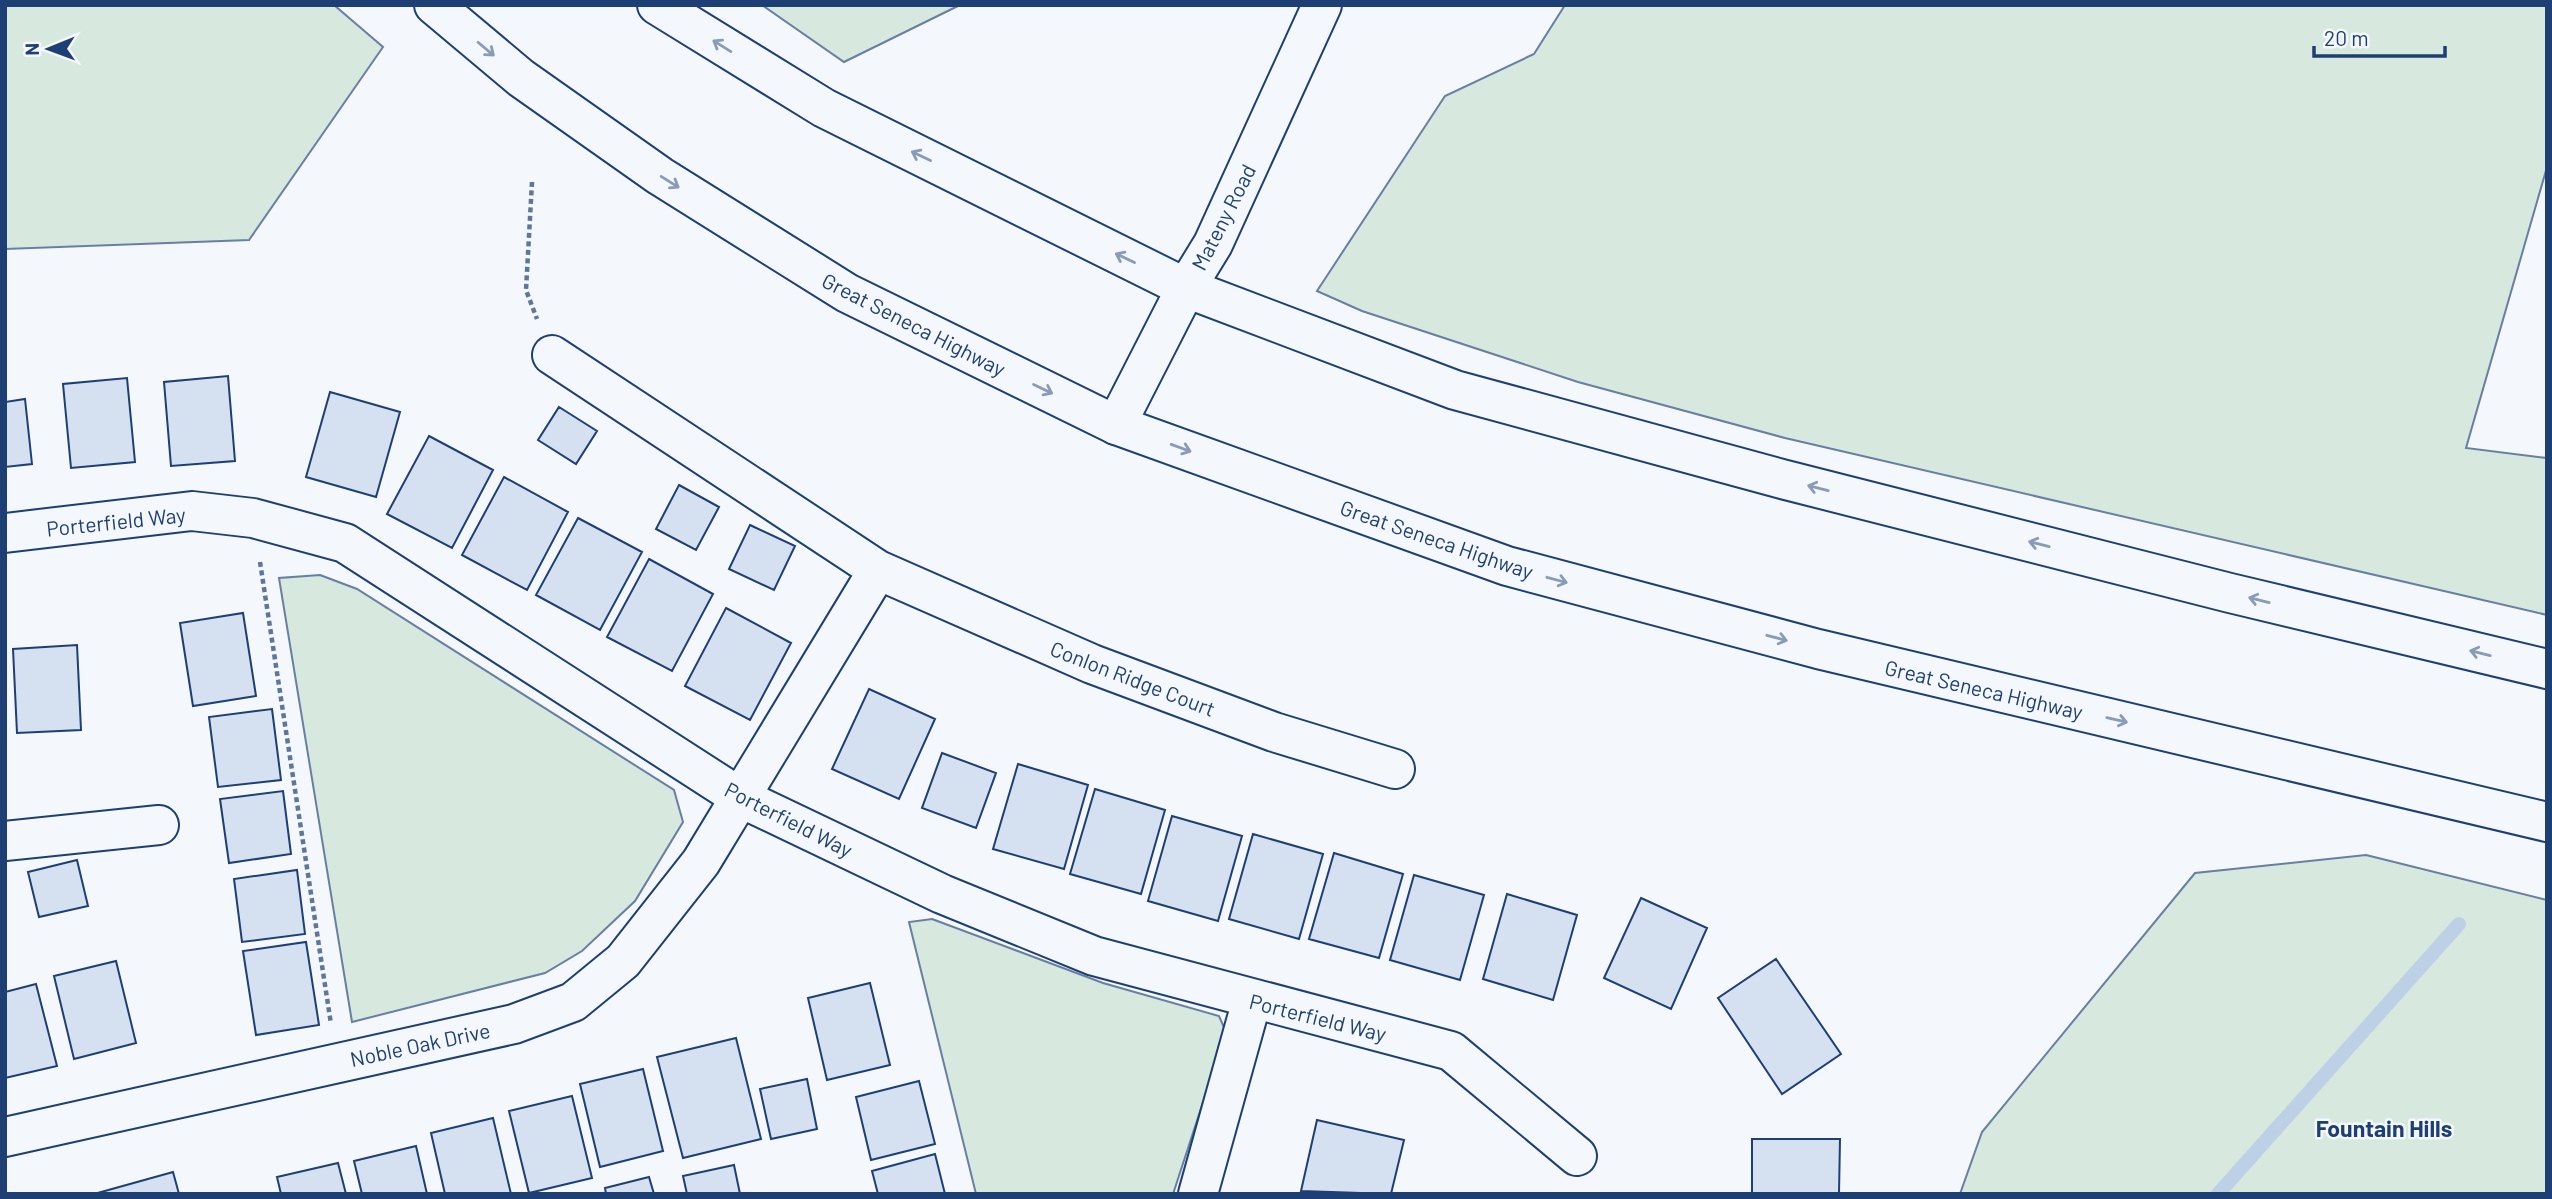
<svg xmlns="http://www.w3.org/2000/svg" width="2552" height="1199" viewBox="0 0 2552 1199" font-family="Barlow,sans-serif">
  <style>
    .green { fill: #d7e8df; stroke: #687fa3; stroke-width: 2 }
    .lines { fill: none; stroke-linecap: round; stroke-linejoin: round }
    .stream { stroke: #bed0e5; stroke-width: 14 }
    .building { fill: #d5e0f0; stroke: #1d3f73; stroke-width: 2 }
    .street-casing { stroke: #1d3f73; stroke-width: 42 }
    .secondary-casing { stroke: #1d3f73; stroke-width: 42 }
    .primary-casing { stroke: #1d3f73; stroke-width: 42 }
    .path { stroke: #5e769c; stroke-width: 4.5; stroke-dasharray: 5 3.5; stroke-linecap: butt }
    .street { stroke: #f4f7fb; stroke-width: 38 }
    .secondary { stroke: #f4f7fb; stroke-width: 38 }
    .primary { stroke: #f4f7fb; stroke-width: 38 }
    .oneway { stroke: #889bb7 }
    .labels { text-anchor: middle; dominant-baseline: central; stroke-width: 5; stroke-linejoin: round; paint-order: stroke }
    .street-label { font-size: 21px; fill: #1d3f73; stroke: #f4f7fb }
    .neighbourhood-label { font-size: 23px; font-weight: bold; fill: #1d3f73; stroke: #f4f7fb }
  </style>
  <rect width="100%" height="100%" fill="#f4f7fb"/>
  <path class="green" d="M5,5h329l49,42 -134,193 -244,9z
    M762,5h198l-116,57z
    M1565,5h982v162l-81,281 81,10v157l-762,-177 -207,-56 -216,-71 -45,-20 128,-195 89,-42z
    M320,575l37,14 317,201 9,32 -48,79 -53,50 -37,22 -193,49 -73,-444z
    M2366,855l181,45v294h-587l22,-62 213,-259z
    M932,919l171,64 116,33 7,16 -53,162h-197l-67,-272z"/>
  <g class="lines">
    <path class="stream" d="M2218,1194l241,-270"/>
  </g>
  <path class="building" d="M228,376l7,85 -64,5 -7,-84z
    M127,378l8,84 -64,6 -8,-84z
    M330,392l70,20 -24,85 -70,-20z
    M25,399l7,65 -27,3v-65z
    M559,407l38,24 -21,33 -38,-24z
    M429,436l64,34 -41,78 -65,-34z
    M504,477l64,35 -41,78 -65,-35z
    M679,485l40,22 -23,43 -40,-21z
    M578,518l64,34 -42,78 -64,-35z
    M750,525l45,21 -21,44 -45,-21z
    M649,559l64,35 -41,77 -65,-34z
    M726,608l65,35 -41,77 -65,-34z
    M243,613l13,83 -63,10 -13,-83z
    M77,645l4,85 -64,3 -4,-84z
    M869,689l66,30 -36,80 -67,-30z
    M272,709l9,71 -63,7 -9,-70z
    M942,753l54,20 -20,55 -54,-20z
    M1018,764l70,21 -24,84 -71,-20z
    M1095,789l70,21 -24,84 -71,-20z
    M283,791l8,63 -62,9 -9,-64z
    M1172,816l70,20 -24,85 -70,-20z
    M1253,834l70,20 -24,85 -70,-20z
    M1334,853l69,21 -24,84 -70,-19z
    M77,860l11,46 -49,11 -11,-45z
    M297,870l8,64 -63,8 -8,-63z
    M1414,875l70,20 -24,85 -70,-20z
    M1507,894l70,21 -24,85 -70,-21z
    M1641,898l66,30 -36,81 -67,-31z
    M306,942l13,83 -63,10 -13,-84z
    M1776,959l65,95 -59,40 -64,-96z
    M116,961l20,82 -62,16 -20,-83z
    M870,983l20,82 -63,15 -19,-82z
    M36,984l21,82 -52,12v-86z
    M736,1038l25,101 -78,19 -26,-101z
    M643,1069l20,82 -63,16 -20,-83z
    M807,1079l10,50 -46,10 -11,-50z
    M919,1081l16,63 -64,16 -15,-63z
    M572,1096l20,82 -63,15 -20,-82z
    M493,1118l18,76h-66l-14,-61z
    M1317,1120l87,20 -13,54 -90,-3z
    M1752,1139h88l-1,55h-87z
    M416,1146l11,48h-65l-8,-33z
    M935,1154l10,40h-67l-6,-23z
    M338,1163l8,31h-65l-4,-17z
    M734,1165l6,29h-53l-4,-18z
    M173,1172l6,22h-85z
    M649,1177l5,17h-48l-1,-6z"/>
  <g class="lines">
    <g class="street-casing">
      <path id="street" d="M552,355l326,215 214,94 182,68 121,37
        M5,533l187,-22 61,7 92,25 396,255 201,96 152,62 357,95 126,105
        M5,841l154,-16
        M5,1137l509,-113 59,-22 50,-41 78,-99 177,-292
        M1198,1194l54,-194"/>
    </g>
    <g class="secondary-casing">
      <path id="secondary" d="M1116,425l70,-137 27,-44 109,-239"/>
    </g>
    <g class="primary-casing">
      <path id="primary" d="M434,5l87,73 139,98 187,117 269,132 391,141 311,83 729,173
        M657,5l167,103 362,180 269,102 327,89 448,114 317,76"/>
    </g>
    <path class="path" d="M532,182l-6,108 11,29
      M260,562l71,462"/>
    <use href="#street" class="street"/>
    <use href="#secondary" class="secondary"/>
    <use href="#primary" class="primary"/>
  </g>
  <defs><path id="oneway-shaft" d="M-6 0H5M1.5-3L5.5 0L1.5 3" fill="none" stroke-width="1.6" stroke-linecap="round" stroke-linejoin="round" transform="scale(1.75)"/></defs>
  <g class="oneway">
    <use href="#oneway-shaft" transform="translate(722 46) rotate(-148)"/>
    <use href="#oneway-shaft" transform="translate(486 49) rotate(40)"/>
    <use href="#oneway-shaft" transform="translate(921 156) rotate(-154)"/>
    <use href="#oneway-shaft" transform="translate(670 182) rotate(32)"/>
    <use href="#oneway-shaft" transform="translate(1125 258) rotate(-154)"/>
    <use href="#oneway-shaft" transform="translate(1043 389) rotate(26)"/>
    <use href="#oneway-shaft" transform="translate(1181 448) rotate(20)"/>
    <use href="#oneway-shaft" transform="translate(1818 488) rotate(-166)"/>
    <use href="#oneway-shaft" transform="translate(2039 544) rotate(-166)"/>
    <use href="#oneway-shaft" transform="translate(1557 580) rotate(15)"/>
    <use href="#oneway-shaft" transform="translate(2259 600) rotate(-166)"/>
    <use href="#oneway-shaft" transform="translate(1777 638) rotate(15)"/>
    <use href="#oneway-shaft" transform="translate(2480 653) rotate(-166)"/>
    <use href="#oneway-shaft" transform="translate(2117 720) rotate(13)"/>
  </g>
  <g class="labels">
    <g class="street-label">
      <text transform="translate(1223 217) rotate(-63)">Mateny Road</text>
      <text transform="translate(914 324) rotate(27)">Great Seneca Highway</text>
      <text transform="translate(116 521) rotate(-6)">Porterfield Way</text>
      <text transform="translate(1437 539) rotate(19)">Great Seneca Highway</text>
      <text transform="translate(1133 678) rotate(21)">Conlon Ridge Court</text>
      <text transform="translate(1984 689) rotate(13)">Great Seneca Highway</text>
      <text transform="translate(789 819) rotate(27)">Porterfield Way</text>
      <text transform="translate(1318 1017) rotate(14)">Porterfield Way</text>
      <text transform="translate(420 1044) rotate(-12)">Noble Oak Drive</text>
    </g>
    <g class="neighbourhood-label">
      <text x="2384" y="1128">Fountain Hills</text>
    </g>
  </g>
  <rect width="2552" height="1199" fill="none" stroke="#1d3f73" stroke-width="14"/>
  <g transform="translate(49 49) rotate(269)" stroke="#f4f7fb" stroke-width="5" paint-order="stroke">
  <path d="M0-5L12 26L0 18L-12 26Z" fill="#1d3f73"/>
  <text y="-10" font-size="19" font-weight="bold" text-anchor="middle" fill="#1d3f73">N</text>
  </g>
  <path d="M2314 46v10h131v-10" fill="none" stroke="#1d3f73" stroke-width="3.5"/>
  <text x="2324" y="46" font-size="21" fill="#1d3f73" stroke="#f4f7fb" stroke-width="5" paint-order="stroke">20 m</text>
</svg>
